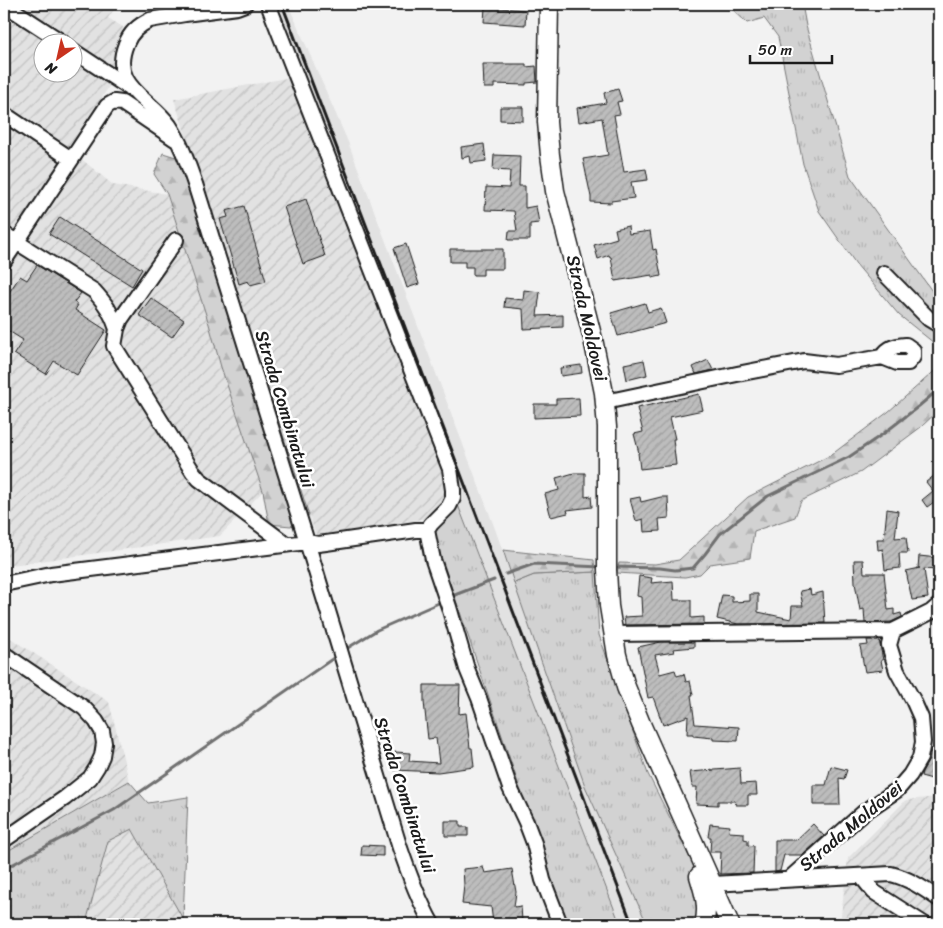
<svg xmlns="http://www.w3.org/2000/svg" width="943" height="928" viewBox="0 0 943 928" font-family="Sriracha,sans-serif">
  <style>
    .built { fill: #e2e2e2 }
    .industrial { fill: url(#industrial-furrows); fill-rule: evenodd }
    .grass { fill: url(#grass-tufts); stroke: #777 }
    .forest { fill: url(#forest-firs); stroke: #777 }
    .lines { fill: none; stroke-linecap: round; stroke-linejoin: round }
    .stream { stroke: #707070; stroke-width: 3 }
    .building { fill: url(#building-hatch); stroke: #1c1c1c }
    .minor-casing { stroke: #1c1c1c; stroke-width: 18 }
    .major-casing { stroke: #1c1c1c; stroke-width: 21 }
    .minor { stroke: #fff; stroke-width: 14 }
    .major { stroke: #fff; stroke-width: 18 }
    .rail { stroke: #1c1c1c; stroke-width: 3 }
    .labels { text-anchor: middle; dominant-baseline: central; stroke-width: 5; stroke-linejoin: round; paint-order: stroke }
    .street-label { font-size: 18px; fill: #1c1c1c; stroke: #fff }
  </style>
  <defs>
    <pattern id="industrial-furrows" width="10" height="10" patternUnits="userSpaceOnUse" patternTransform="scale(1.25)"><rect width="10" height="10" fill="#e2e2e2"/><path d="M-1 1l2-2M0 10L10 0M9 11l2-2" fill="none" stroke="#c1c1c1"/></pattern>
    <pattern id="grass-tufts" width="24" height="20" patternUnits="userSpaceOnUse" patternTransform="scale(1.25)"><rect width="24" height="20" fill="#d2d2d2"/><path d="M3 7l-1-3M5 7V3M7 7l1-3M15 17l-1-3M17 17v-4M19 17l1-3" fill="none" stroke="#b4b4b4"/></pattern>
    <pattern id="forest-firs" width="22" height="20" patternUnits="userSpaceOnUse" patternTransform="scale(1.25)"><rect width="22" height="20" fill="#d2d2d2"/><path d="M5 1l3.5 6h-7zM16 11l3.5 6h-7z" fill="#b4b4b4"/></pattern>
    <pattern id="building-hatch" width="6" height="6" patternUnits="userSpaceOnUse" patternTransform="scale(1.25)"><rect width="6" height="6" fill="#bdbdbd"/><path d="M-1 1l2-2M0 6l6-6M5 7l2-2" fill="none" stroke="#a2a2a2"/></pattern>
  </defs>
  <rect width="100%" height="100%" fill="#f2f2f2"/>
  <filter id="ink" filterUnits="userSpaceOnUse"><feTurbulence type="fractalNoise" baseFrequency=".02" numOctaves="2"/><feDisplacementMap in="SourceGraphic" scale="10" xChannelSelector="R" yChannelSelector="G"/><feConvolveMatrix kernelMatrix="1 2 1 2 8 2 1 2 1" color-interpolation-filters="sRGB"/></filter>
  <g filter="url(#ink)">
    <path class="built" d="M274,4h14l60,138 146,384 91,260 62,138h-27l-141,-366 -83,-211z"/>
    <path class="industrial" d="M4,4h114l-10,14 15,9 -13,58 -42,63 45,37 54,9 42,130 12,43 42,124 -43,45 -216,30zM42,42h30v30h-30z
      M302,75l94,272 62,158 -30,13 -112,18 -142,-437z
      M4,634l105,68 20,79 -125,72z
      M939,797v127h-99l8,-66 58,-58z
      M132,829l24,40 30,55h-75l-24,-5 21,-79z"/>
    <path class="grass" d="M727,4h75l4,22 44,150 89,125v46l-40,-32 -43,-51 -37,-53 -16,-47 -25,-127 -14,-19 -17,5z
      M458,505l162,419h-54l-138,-406z
      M595,572l4,63 49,139 75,150h-76l-62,-138 -71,-203 20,-8z
      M129,781l19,22 40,-6 -5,122 -51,-90 -24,12 -21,78 24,5h-107v-71z"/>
    <path class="forest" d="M163,153l16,5 13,-3 117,360 -18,11 -22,-2 -6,-33 -42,-124 -12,-43 -42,-130 -13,-20z
      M939,367v43l-18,17 -60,45 -60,29 -6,16 -41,14 -4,27 -40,6 -10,10 -15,3 -68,-4 2,-10 36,1 24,-4 69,-63 83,-42 57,-43z
      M503,550l91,10 1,12 -61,3 -20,8z"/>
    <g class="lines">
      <path class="stream" d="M613,567l47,1 15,2 18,-2 12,-14 15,-20 48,-38 81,-39 34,-23 36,-28 20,-17
        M506,574l28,-10 67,3
        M452,596l42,-16
        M346,649l31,-19 64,-28
        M4,869l110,-59 221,-153"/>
    </g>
    <path class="building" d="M485,7l41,3 -1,15 -41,-3z
      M483,64h43v3l10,-1 1,16 -11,1v2l-32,-1v4h-10z
      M618,89l4,12 -5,1 3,12 -6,1 10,57 22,-3 2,11 -17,2 3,16 -23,3v2l-20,-1v-5l-8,-38 25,-4 -6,-37 -23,4 -2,-14 29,-5 -2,-10z
      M500,107h23v14l-23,-1z
      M484,144l2,17 -15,2 -1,-7 -8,2 -1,-11z
      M494,155l26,1 -1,30h6v22l11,-2 3,17 -9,1v16h-22l1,-9h8l-3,-20 -29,-1 1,-23 23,1 1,-17 -17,-1z
      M306,199l19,57 -22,8 -19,-57z
      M244,206l22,75 -16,4 -2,-4 -9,3 -19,-65 8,-2 -2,-6z
      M60,217l82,52 -10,17 -83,-52z
      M628,226l1,8 21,-3 3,19 3,-1 5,27 -9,2v-3l-37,6 -4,-24h-1l-1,-2 -11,4 -4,-14 23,-7 -2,-9z
      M406,244l13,40 -12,4 -13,-40z
      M450,249h53v20h-20v6h-10v-8h-8v-5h-15z
      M37,265l44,28 -7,9 4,3 -3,5 31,20 -29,45 -23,-14 -8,13 -32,-20 9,-14 -19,-12v-28l16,-24 7,4z
      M524,290l16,2 -3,24 26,-1v12l-39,2 -1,-20 -19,-2 1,-9 18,2z
      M151,298l33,22 -12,17 -33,-22z
      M645,303l3,9 13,-4 5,15 -48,13 -7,-23z
      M644,360l3,15 -20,5 -3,-16z
      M708,360l5,10 -17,4 -3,-7z
      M581,365l1,8 -21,3 -1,-8z
      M699,394l4,16 -33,7 5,22h-2l3,26 -36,4 -2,-16h1l-5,-19 9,-2 -6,-24z
      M579,398l1,18 -46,2v-14h22v-5z
      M939,472v37l-5,-7 -7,5 -5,-7 11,-9 -7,-9z
      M574,473h11v24l6,-1 1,11 -25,3 1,3 -17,4 -6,-23 14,-4 -3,-12z
      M640,497l1,5 20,-5h7l1,21 -10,1 1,12 -16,1 -1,-13 -7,2 -6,-22z
      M887,509l11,2 -3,27 11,-1 2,16h-9l1,15 -15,2 -2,-21 -5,1 -1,-11h7z
      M919,556l19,2 -2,12 -12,-1 4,29 -16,2 -6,-29 14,-3h-2z
      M854,560h9l1,13h20l4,37 6,-1v6l7,-2 1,4 -11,5 -26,1 -1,-14 -4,1 -5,-27z
      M639,576l13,2 -1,5 22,-2 1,19h17v18l13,-1v7l-79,1 -1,-8 18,-1 -1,-19 -4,-1z
      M810,589l1,6 12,-3 2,31 -87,1 -21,-5 5,-24 10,1v6l18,-1v-7h8v18l33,7 1,-13h11l-3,-15z
      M867,640h12l4,20h-2l2,10 -18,2 -5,-26 8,-1z
      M661,642h33v5l-21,2 1,3 -19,3 5,19 15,-4 2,6 7,-2 2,8 4,-1 3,14h-2l4,29 44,3 -1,14 -25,-1v-2l-20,-2v-2h-6l1,-18 -25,9 -10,-28 -5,1 -10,-51z
      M424,685h36l-1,29 7,-1 4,35h2l2,19 -36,5 -44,-2 1,-18 15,1 -1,8 30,2 -3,-25 -8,1 -4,-37z
      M931,749l7,1 -6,29 -11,-3 1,-4 7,-12z
      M831,766l16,4 -3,9 -5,-1 1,27h-27v-20h13z
      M740,768l1,16 15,-1 1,12h-9v10h-12l-1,-4h-17v4l-22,-1 1,-17h-5l-2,-15z
      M445,821h15v6h8v9h-23z
      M710,824l20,2 -1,6 15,1v6l4,1v5l6,1 -1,27 -33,1 1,-22h-11l1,-15h-3z
      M813,824l11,12 -21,19h-19l-4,16 -5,1v-32h21z
      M362,845l21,1v10l-22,-1z
      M483,867l2,6 27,-4 4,23 -2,15 7,-1 1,15 -29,2 -2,-16 -29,-3 2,-19 -1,-16z"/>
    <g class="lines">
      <g class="minor-casing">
        <path id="minor" d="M4,4l58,38
          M245,4l-8,3 -52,7 -35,6c-11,5 -20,13 -24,24 -17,42 24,54 43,81 12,18 19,39 26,59l112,358 92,303c9,27 19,54 33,79
          M268,4l182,465 3,21v8l-4,8 -18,18 -4,6 6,30 16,47 18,62 12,29 31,90 16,34 8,21 9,37 17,44
          M72,50l59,39
          M4,114l67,45
          M4,234l90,57c11,12 18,22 23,38
          M176,240l-55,79 -4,10 -3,17 79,126 6,7 87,65
          M4,261l103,-155 7,-4 8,1 53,36
          M884,273l45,46 10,6
          M605,402l132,-28 67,-13 32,4 46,-8 15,6h11l5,-6v-7l-7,-5c-11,1 -18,2 -24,12
          M4,584l47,-10 256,-32 11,2 8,-1 90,-13h11
          M613,634l280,-3 38,-19 8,-7
          M4,654l80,54 12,13 6,10 2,12 -2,13 -5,11 -7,11 -25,20 -61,42
          M861,876l13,16 50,32
          M788,880l75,-67 34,-23 13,-15 10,-17 3,-16 -2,-24 -8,-18 -16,-29 -8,-26 4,-14
          M713,884l178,-10c17,4 33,15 48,25"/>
      </g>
      <g class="major-casing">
        <path id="major" d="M549,4l-2,118 3,33 5,36 38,148 11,54 3,34v143l2,36 8,49 9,32 15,37 89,200
          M699,876c5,16 10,32 5,48"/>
      </g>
      <use href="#minor" class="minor"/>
      <use href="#major" class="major"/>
      <path class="rail" d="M282,4l350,920"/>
    </g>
  </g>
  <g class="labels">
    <g class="street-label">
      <text transform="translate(587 318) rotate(77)">Strada Moldovei</text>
      <text transform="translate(285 409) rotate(73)">Strada Combinatului</text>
      <text transform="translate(405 795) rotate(72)">Strada Combinatului</text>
      <text transform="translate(851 826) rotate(-40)">Strada Moldovei</text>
    </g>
  </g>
  <rect width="943" height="928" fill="none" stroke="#fff" stroke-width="20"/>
  <rect x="10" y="10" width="923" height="908" fill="none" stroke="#1c1c1c" stroke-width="2" filter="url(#ink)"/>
  <g transform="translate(58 58) rotate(214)"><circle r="24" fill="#ffffff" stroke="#a4a4a4"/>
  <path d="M0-4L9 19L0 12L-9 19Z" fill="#c8321e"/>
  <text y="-8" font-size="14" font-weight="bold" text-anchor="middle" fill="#1c1c1c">N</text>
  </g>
  <path d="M750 55v8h82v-8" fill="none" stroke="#1c1c1c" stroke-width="2.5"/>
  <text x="758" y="55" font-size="15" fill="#1c1c1c" stroke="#ffffff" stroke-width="4" paint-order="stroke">50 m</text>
</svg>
